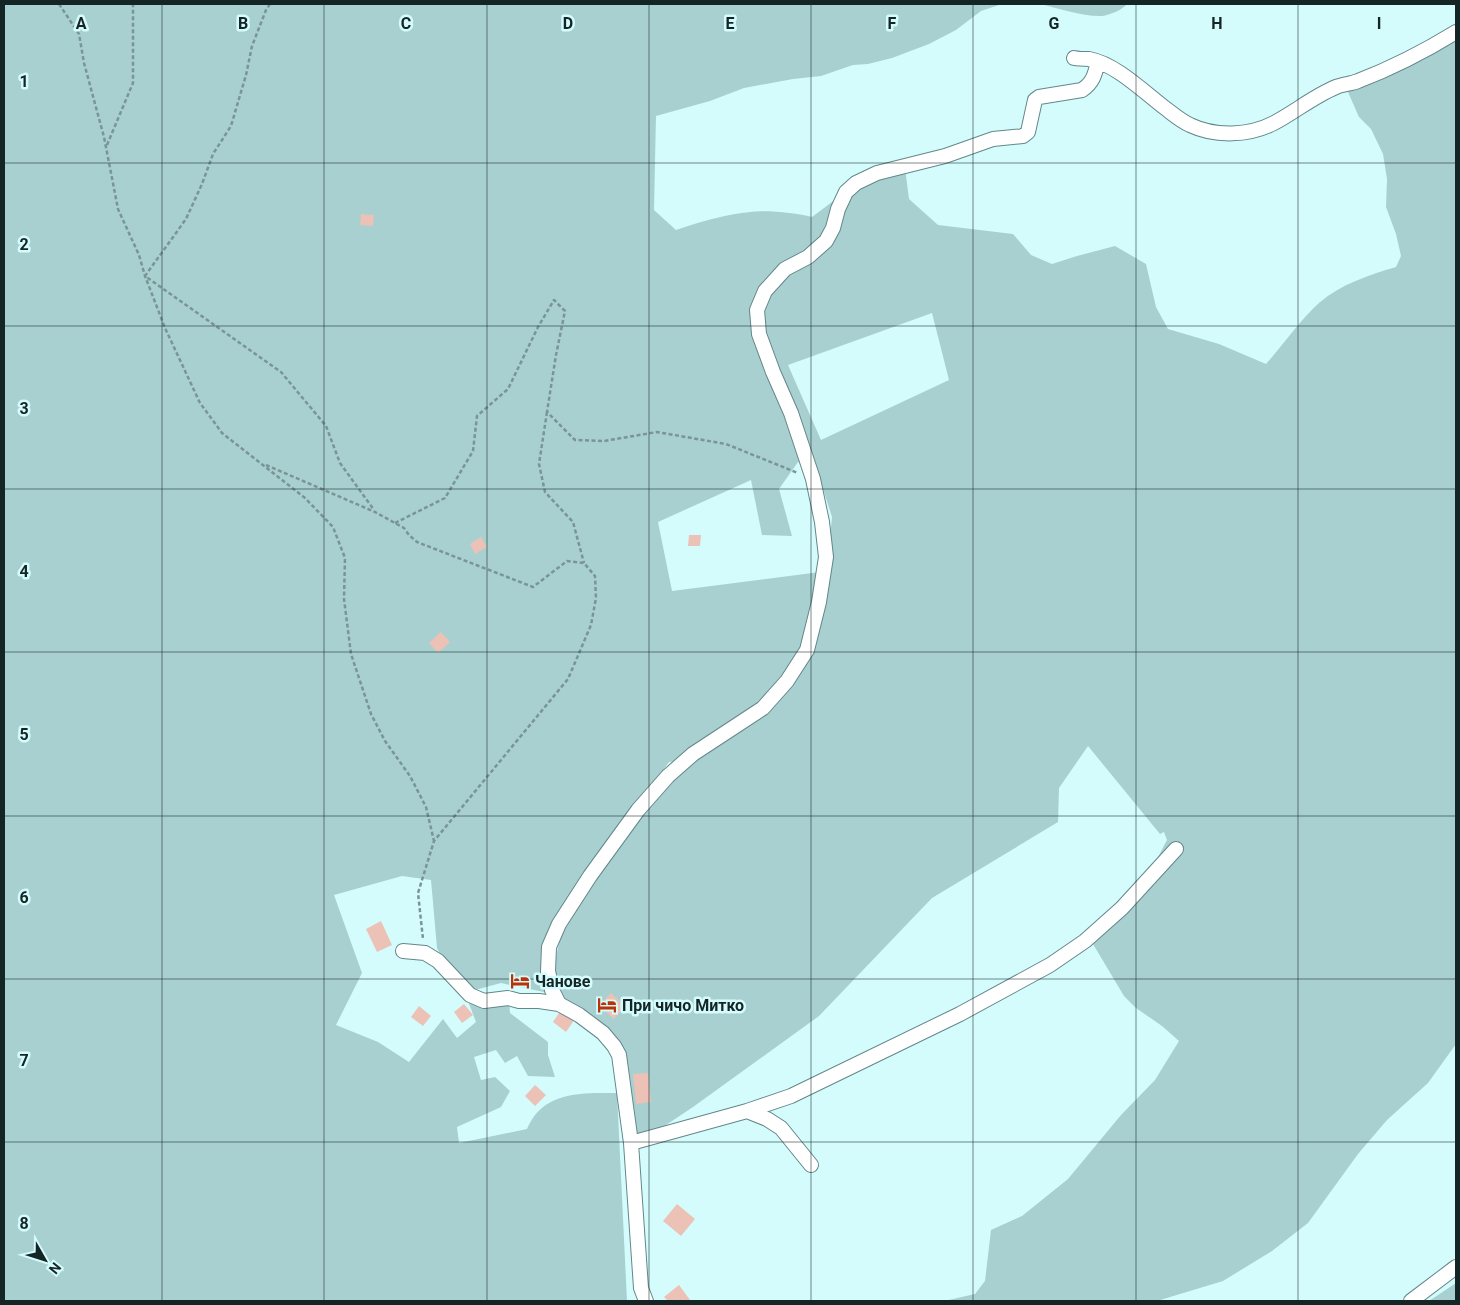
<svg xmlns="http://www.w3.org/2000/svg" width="1460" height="1305" viewBox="0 0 1460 1305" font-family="Roboto,sans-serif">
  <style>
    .green { fill: #a9d0d0; fill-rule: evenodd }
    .building { fill: #ecc1b6 }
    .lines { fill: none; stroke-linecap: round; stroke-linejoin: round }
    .minor-casing { stroke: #638788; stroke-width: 16 }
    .path { stroke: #799596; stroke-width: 2.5; stroke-dasharray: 4 2.5; stroke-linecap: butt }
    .minor { stroke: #fff; stroke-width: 14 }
    .grid { fill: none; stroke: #152424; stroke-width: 1; stroke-opacity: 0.55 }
    .labels { text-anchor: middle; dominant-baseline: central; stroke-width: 5; stroke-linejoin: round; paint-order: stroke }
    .poi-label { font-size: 16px; font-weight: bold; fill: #152424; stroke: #d5fcfd; text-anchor: start }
    .grid-label { font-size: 16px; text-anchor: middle; font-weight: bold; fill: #152424; stroke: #d5fcfd; stroke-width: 5; stroke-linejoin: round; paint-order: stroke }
  </style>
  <rect width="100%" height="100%" fill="#d5fcfd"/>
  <path class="green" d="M4,4h998l-21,7 -25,19 -27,14 -37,14 -24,6 -15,1 -32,11 -28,3 -49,9 -34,13 -54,15 -2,94 22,20c24,-8 50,-16 75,-18 17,-2 45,1 61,5l24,-18 69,-31 4,31 29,26 75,9 18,21 21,9 25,-8 38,-10 31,18 10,43 12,22 51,15 47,20c18,-20 33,-43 53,-61 22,-19 50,-28 77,-36l5,-11 -5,-22 -10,-27 1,-28 -4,-25 -12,-25 -12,-12 -15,-34 112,-55v1016l-28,39 -41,37 -29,34 -50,69 -36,28 -49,30 -66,20h-213l31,-7 10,-13 6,-51 31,-14 46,-37 53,-64 34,-35 24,-39 -17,-15 -26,-18 -12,-12 -37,-62 70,-75 10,-19 -3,-8 -4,2 -72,-88 -29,42 -1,34 -126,76 -113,118 -126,91 -57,38 2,-12 -6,-6 -15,-86 -10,-15 -38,-23 -14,-16v-27l6,-24 54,-90 45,-55 33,-31 -24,2 -64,86 -56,87 -1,38 -4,19 -43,-9 -26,7 -25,-16 -13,-26 -6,-68 -29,-4 -68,19 28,78 -26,52 42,17 31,20 34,-43 14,19 19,-16 -8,-21 41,-1 1,13 38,29v13l7,22 -27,-1 -11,-20 -12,7 -9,-13 -22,7 7,23 14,-3 15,14 -9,16 -44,20 2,16 68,-14c2,-5 5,-10 8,-14 19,-24 54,-22 82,-22l10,208h-623zM932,313l17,67 -128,60 -33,-75zM798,462l19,8 15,47 -4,42 -8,13 -148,19 -14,-69 93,-42 11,55 30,1 -13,-47z
    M1040,4h87c-5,6 -17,11 -25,12 -17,1 -45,-8 -62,-12z
    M1456,1283v18h-27z"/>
  <path class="building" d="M361,214l13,1 -1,11 -13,-1z
    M689,535h12l-1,11h-12z
    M481,537l6,10 -12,7 -5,-10z
    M441,632l9,10 -12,11 -9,-10z
    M381,921l11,24 -15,7 -11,-23z
    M611,993l14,13 -11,13 -15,-13z
    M464,1004l9,11 -11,8 -8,-11z
    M419,1006l12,10 -8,10 -12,-9z
    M561,1010l14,9 -9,13 -13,-10z
    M648,1073l3,29 -15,2 -3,-30z
    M535,1085l11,10 -11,11 -10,-10z
    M677,1204l18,15 -14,17 -18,-15z
    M679,1285l11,15 -2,1h-20l-4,-4z"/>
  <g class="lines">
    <g class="minor-casing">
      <path id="minor" d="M1074,58c5,1 10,1 15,1 27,5 55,33 76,49 8,6 16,13 25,17 25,12 59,11 84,-2 21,-11 40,-27 62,-36 7,-3 15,-3 22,-6 34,-13 67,-30 98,-49
        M403,951l22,2 13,8 32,34 14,6 24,-3 11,3h20l20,3 20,11 24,18 11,13 5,9 12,88 10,145 5,13
        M559,1004l-7,-14 -4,-19 1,-24 10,-23 31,-48 48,-66 30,-34 25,-22 70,-46 24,-27 20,-31 12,-48 7,-45 -4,-35 -9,-43 -22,-66 -18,-41 -14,-38 -2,-24 8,-19 20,-22 23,-12 18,-16 7,-13 5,-19 8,-17 10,-9 21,-10 68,-17 48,-17 30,-3 5,-4 7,-32 4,-3 43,-7c11,-7 13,-16 16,-28
        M747,1111l20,8 14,9 30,37
        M631,1143l116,-32 44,-15 169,-82 90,-49 35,-24 37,-33 54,-59
        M1411,1301l45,-34"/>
    </g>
    <path class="path" d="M59,4l20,30 5,29 20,74 14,72 21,46 6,21 20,52 35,75 22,30 83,65 28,29 12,31 -1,41 7,55 20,60 14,27 25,35 16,31 8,34
      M270,4l-4,6 -14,36 -6,29 -15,51 -18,28 -11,30 -16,35 -41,57 136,96 45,54 14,37 34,47
      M107,145l26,-62v-79
      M547,412l-8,52 6,28 28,30 11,41
      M266,465l109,47 29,16 5,7 8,7 116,45 34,-26 17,2 11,13 1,22 -5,27 -23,54 -134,162 -16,52 5,46
      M395,523l50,-25 28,-47 4,-35 31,-27 30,-62 16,-27 11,11 -9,44 -9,57 28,28 29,1 53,-9 69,12 72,29"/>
    <use href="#minor" class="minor"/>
  </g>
  <path class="grid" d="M162,4v1297M324,4v1297M487,4v1297M649,4v1297M811,4v1297M973,4v1297M1136,4v1297M1298,4v1297M4,163h1452M4,326h1452M4,489h1452M4,652h1452M4,816h1452M4,979h1452M4,1142h1452"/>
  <defs>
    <g id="hotel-bare" transform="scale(1.5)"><path d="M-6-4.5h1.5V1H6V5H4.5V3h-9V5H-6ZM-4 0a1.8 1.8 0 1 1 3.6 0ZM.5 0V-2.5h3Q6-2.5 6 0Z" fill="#bc3208" stroke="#d5fcfd" stroke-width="2.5" paint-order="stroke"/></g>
  </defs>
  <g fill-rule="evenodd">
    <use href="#hotel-bare" x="520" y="981"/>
    <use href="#hotel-bare" x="607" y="1005"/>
  </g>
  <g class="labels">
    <g class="poi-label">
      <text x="535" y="981">Чанове</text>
      <text x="622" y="1005">При чичо Митко</text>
    </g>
  </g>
  <g class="grid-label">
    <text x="81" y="29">A</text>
    <text x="243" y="29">B</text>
    <text x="406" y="29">C</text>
    <text x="568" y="29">D</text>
    <text x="730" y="29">E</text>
    <text x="892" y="29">F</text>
    <text x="1054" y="29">G</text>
    <text x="1217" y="29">H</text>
    <text x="1379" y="29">I</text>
    <text x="24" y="87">1</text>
    <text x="24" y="250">2</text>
    <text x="24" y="414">3</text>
    <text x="24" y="577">4</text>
    <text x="24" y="740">5</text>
    <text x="24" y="903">6</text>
    <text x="24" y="1066">7</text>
    <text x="24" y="1229">8</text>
  </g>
  <rect width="1460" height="1305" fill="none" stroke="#152424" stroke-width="10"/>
  <g transform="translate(45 1260) rotate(129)" stroke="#d5fcfd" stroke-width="4" paint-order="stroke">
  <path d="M0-4L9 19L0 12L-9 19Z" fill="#152424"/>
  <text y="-8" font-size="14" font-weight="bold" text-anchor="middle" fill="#152424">N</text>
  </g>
</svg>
